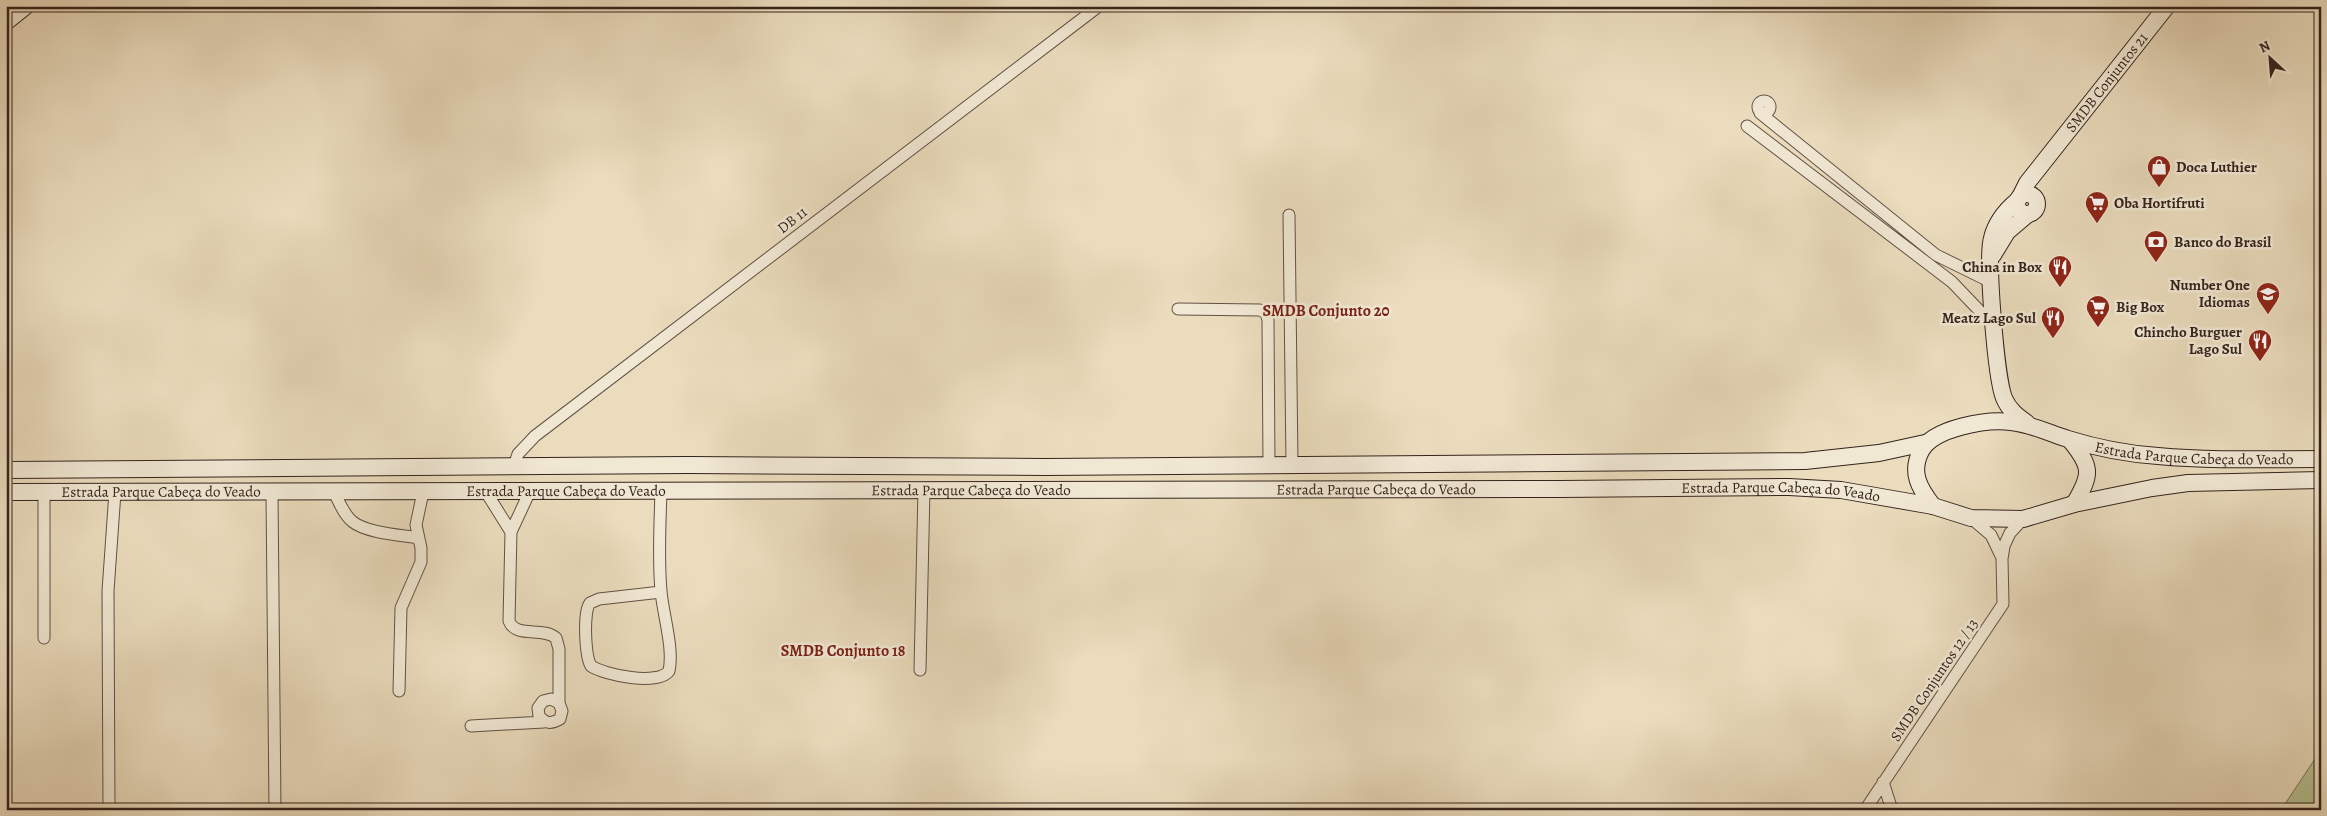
<svg xmlns="http://www.w3.org/2000/svg" width="2327" height="816" viewBox="0 0 2327 816" font-family="Alegreya,serif">
  <style>
    .green { fill: #b6c091; stroke: #757257 }
    .lines { fill: none; stroke-linecap: round; stroke-linejoin: round }
    .street-casing { stroke: #625145; stroke-width: 13 }
    .secondary-casing { stroke: #34231d; stroke-width: 18 }
    .street { stroke: #f1e8d4; stroke-width: 11 }
    .secondary { stroke: #f1e8d4; stroke-width: 16 }
    .labels { text-anchor: middle; dominant-baseline: central; stroke-width: 5; stroke-linejoin: round; paint-order: stroke }
    .street-label { font-size: 15px; fill: #34231d; stroke: #f1e8d4 }
    .poi-label { font-size: 15px; font-weight: bold; fill: #34231d; stroke: #f1e8d4; text-anchor: start }
    .neighbourhood-label { font-size: 16px; font-weight: bold; fill: #7a1f14; stroke: #f1e8d4 }
  </style>
  <rect width="100%" height="100%" fill="#eadcbd"/>
  <filter id="stains"><feTurbulence type="fractalNoise" baseFrequency=".004" numOctaves="4"/><feColorMatrix values="0 0 0 0 .2 0 0 0 0 .09 0 0 0 0 .02 0 0 0 .5 -.17"/></filter>
  <radialGradient id="worn" r=".72"><stop offset=".6" stop-color="#630" stop-opacity="0"/><stop offset="1" stop-color="#630" stop-opacity=".3"/></radialGradient>
  <path class="green" d="M2321,750v60h-40z"/>
  <g class="lines">
    <g class="street-casing">
      <path id="street" d="M1758 107a6 6 0 1 1 12 0a6 6 0 1 1-12 0Z
        M1760,113l176,142 55,27
        M1747,126l205,156 42,44
        M1289,215l3,249
        M1178,309l82,1 6,3 2,7 1,145
        M514,466l4,-12 17,-18 564,-430
        M530,491l-19,41 -2,89c7,18 34,5 47,17l3,11v54l3,8 -2,8c-9,5 -14,5 -21,-3l-1,-8 5,-7 8,-2 8,4
        M661,491c-1,34 -3,67 0,100 2,24 13,57 8,80 -11,15 -64,4 -78,-5 -6,-10 -8,-55 -1,-63l9,-4 62,-7
        M44,492v146
        M272,492l3,318
        M334,492c5,10 10,23 19,30 14,11 48,13 65,16
        M486,492l25,40
        M1971,518l20,17 11,23
        M920,670l4,-181
        M399,691l2,-83 20,-46v-14l-5,-23 7,-33
        M471,726l73,-4
        M1883,782l9,28
        M109,810l-1,-219 7,-99
        M1865,810l138,-206 -1,-45 2,-13 6,-13 13,-14"/>
    </g>
    <g class="secondary-casing">
      <g id="secondary">
        <path d="M6,22l20,-16"/>
        <circle cx="2027" cy="204" r="10"/>
        <path id="s1" d="M2020,197l7,-14 140,-177"/>
        <path d="M2017,201c-12,10 -21,21 -25,37 -6,20 4,140 12,160 5,12 13,18 23,25"/>
        <path d="M1993,255l14,-23 20,-17"/>
        <path d="M2070,440c22,27 22,34 4,64"/>
        <path d="M6,470l682,-5 357,2 760,-6 74,-8 46,-10"/>
        <path id="s2" d="M6,492l1554,-3 229,-2 52,3 92,16 38,12 52,1 51,-15 78,-16 36,-5 133,-3"/>
        <path id="s3" d="M1933,506c-14,-18 -23,-34 -12,-55 12,-23 65,-32 90,-29 20,2 38,11 57,17 29,9 60,15 90,17 54,5 108,3 163,3"/>
      </g>
    </g>
    <use href="#street" class="street"/>
    <use href="#secondary" class="secondary"/>
  </g>
  <defs>
    <g id="shop-pin" transform="scale(1.25)"><path d="M0 17L-7.5 6A9.5 9.5 0 1 1 7.5 6Z" fill="#8f2418" stroke="#f1e8d4"/><path d="M-5-2.5h2.3a2.7 3.5 0 0 1 5.4 0H5L5.5 6h-11ZM-1.5-2.5h3a1.5 2.3 0 0 0-3 0Z" fill="#fff"/></g>
    <g id="supermarket-pin" transform="scale(1.25)"><path d="M0 17L-7.5 6A9.5 9.5 0 1 1 7.5 6Z" fill="#8f2418" stroke="#f1e8d4"/><path d="M-6-5.5h2.5l.6 2H6L4.5 2H-2.5L-4.4-4H-6ZM-1.5 3.2a1.3 1.3 0 1 0 .1 0ZM3 3.2a1.3 1.3 0 1 0 .1 0Z" fill="#fff"/></g>
    <g id="bank-pin" transform="scale(1.25)"><path d="M0 17L-7.5 6A9.5 9.5 0 1 1 7.5 6Z" fill="#8f2418" stroke="#f1e8d4"/><path d="M-6-4H6V4H-6ZM0-2.3a2.3 2.3 0 1 0 0 4.6a2.3 2.3 0 1 0 0-4.6Z" fill="#fff"/></g>
    <g id="restaurant-pin" transform="scale(1.25)"><path d="M0 17L-7.5 6A9.5 9.5 0 1 1 7.5 6Z" fill="#8f2418" stroke="#f1e8d4"/><path d="M-5-6h1v4h1v-4h1v4h1v-4h1v5L-1.5 .5V6h-2V.5L-5-1ZM5-6V6H3V1.5H1.5Q1.5-4 5-6Z" fill="#fff"/></g>
    <g id="school-pin" transform="scale(1.25)"><path d="M0 17L-7.5 6A9.5 9.5 0 1 1 7.5 6Z" fill="#8f2418" stroke="#f1e8d4"/><path d="M0-5L7-2L0 1L-7-2ZM-4 1L0 2.5L4 1V4Q0 6-4 4Z" fill="#fff"/></g>
  </defs>
  <g fill-rule="evenodd">
    <use href="#shop-pin" x="2159" y="167"/>
    <use href="#supermarket-pin" x="2097" y="203"/>
    <use href="#bank-pin" x="2156" y="242"/>
    <use href="#restaurant-pin" x="2060" y="267"/>
    <use href="#school-pin" x="2268" y="294"/>
    <use href="#supermarket-pin" x="2098" y="307"/>
    <use href="#restaurant-pin" x="2053" y="318"/>
    <use href="#restaurant-pin" x="2260" y="341"/>
  </g>
  <g class="labels">
    <g class="street-label">
      <text stroke="none"><textPath href="#s1" startOffset="144">SMDB Conjuntos 21</textPath></text>
      <text transform="translate(792 220) rotate(-38)">DB 11</text>
      <text stroke="none"><textPath href="#s3" startOffset="346">Estrada Parque Cabeça do Veado</textPath></text>
      <text stroke="none"><textPath href="#s2" startOffset="1370">Estrada Parque Cabeça do Veado</textPath></text>
      <text stroke="none"><textPath href="#s2" startOffset="965">Estrada Parque Cabeça do Veado</textPath></text>
      <text stroke="none"><textPath href="#s2" startOffset="560">Estrada Parque Cabeça do Veado</textPath></text>
      <text stroke="none"><textPath href="#s2" startOffset="155">Estrada Parque Cabeça do Veado</textPath></text>
      <text stroke="none"><textPath href="#s2" startOffset="1775">Estrada Parque Cabeça do Veado</textPath></text>
      <text transform="translate(1934 680) rotate(-56)">SMDB Conjuntos 12 / 13</text>
    </g>
    <g class="poi-label">
      <text x="2176" y="167">Doca Luthier</text>
      <text x="2114" y="203">Oba Hortifruti</text>
      <text x="2174" y="242">Banco do Brasil</text>
      <text x="2042" y="267" text-anchor="end">China in Box</text>
      <text x="2250" y="285" text-anchor="end">Number One<tspan x="2250" dy="17">Idiomas</tspan></text>
      <text x="2116" y="307">Big Box</text>
      <text x="2036" y="318" text-anchor="end">Meatz Lago Sul</text>
      <text x="2242" y="332" text-anchor="end">Chincho Burguer<tspan x="2242" dy="17">Lago Sul</tspan></text>
    </g>
    <g class="neighbourhood-label">
      <text x="1326" y="311">SMDB Conjunto 20</text>
      <text x="843" y="651">SMDB Conjunto 18</text>
    </g>
  </g>
  <rect width="2327" height="816" fill="none" stroke="#eadcbd" stroke-width="25"/>
  <rect x="8" y="8" width="2312" height="801" fill="none" stroke="#34231d" stroke-width="2.5"/>
  <rect x="12" y="12" width="2302" height="791" fill="none" stroke="#34231d"/>
  <g transform="translate(2270 58) rotate(334)" stroke="#f1e8d4" stroke-width="4" paint-order="stroke">
  <path d="M0-4L9 19L0 12L-9 19Z" fill="#34231d"/>
  <text y="-8" font-size="14" font-weight="bold" text-anchor="middle" fill="#34231d">N</text>
  </g>
  <rect width="100%" height="100%" filter="url(#stains)"/>
  <rect width="100%" height="100%" fill="url(#worn)"/>
</svg>
